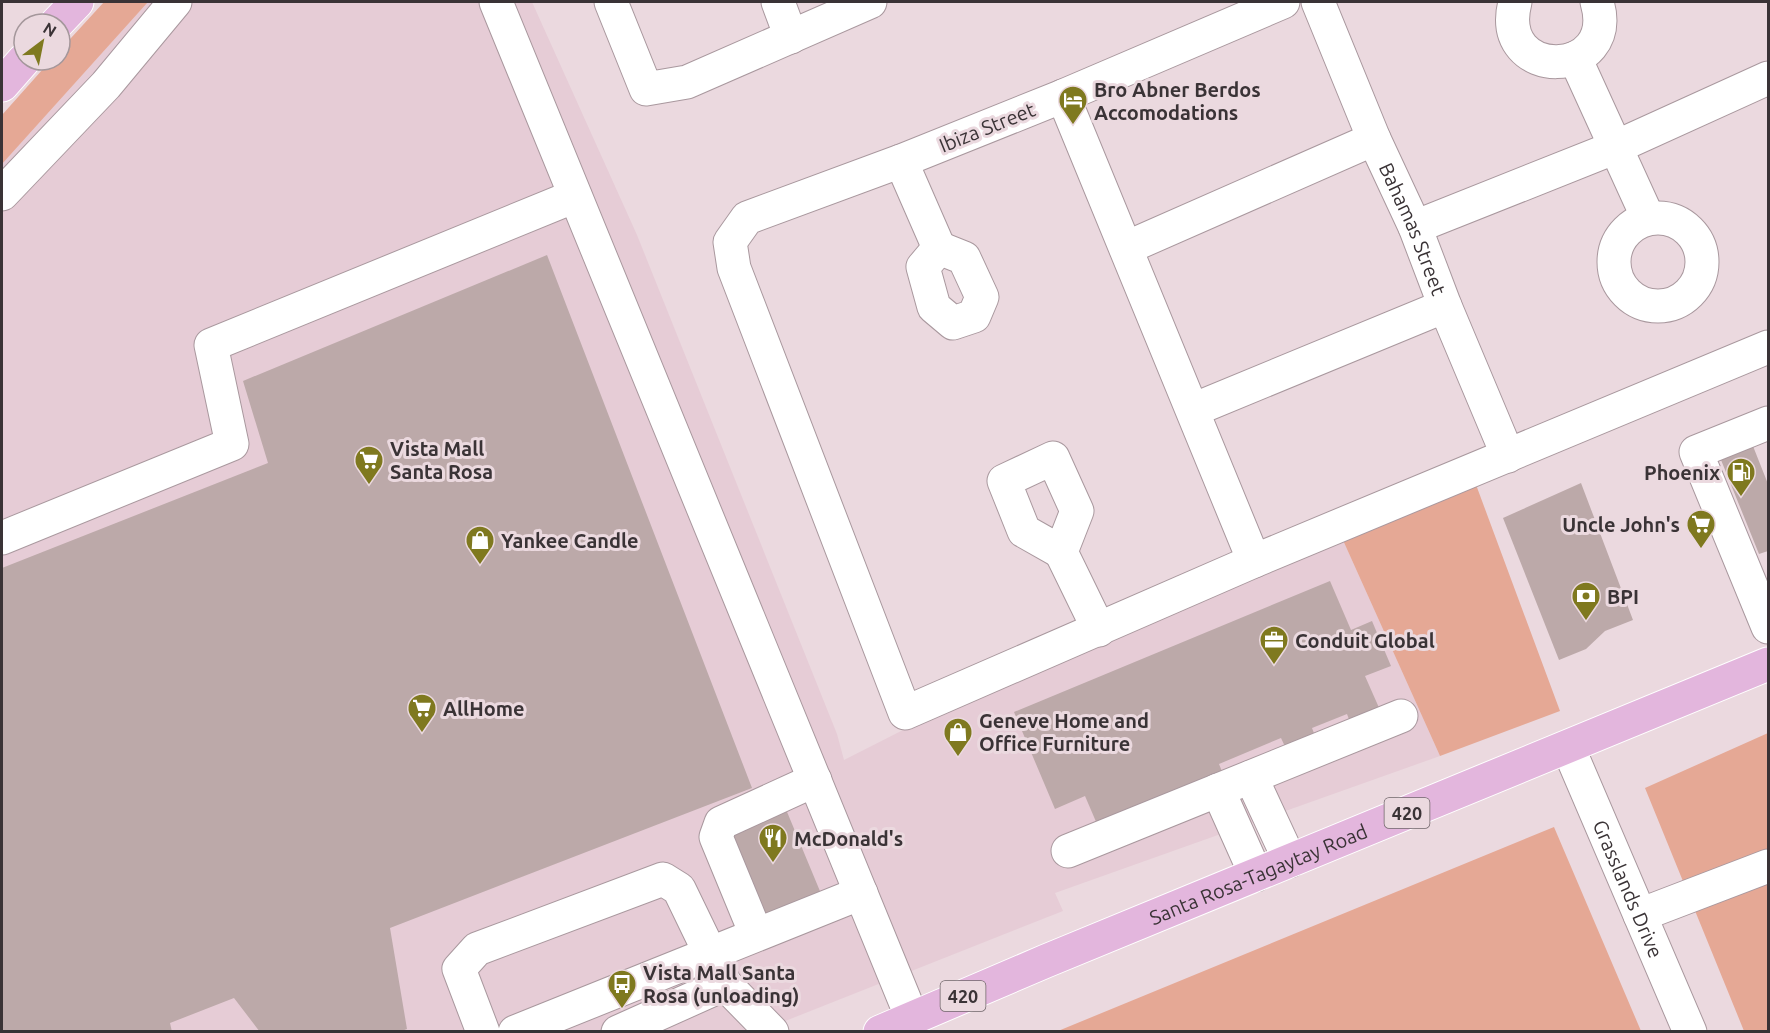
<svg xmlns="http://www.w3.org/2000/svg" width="1770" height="1033" viewBox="0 0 1770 1033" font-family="Ubuntu,sans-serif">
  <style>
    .built { fill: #e6ccd6 }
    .green { fill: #e5a895 }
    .building { fill: #bca9a9 }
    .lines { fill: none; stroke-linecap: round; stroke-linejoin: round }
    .minor-casing { stroke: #a9989e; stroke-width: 35 }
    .major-casing { stroke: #fff; stroke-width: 35 }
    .minor { stroke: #fff; stroke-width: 33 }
    .major { stroke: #e3b6dd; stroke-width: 33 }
    .labels { text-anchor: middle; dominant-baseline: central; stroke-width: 6; stroke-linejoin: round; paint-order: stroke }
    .shield { fill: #ebd9df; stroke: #6f6569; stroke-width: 1.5 }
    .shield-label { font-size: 18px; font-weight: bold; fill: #3a3336 }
    .poi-label { font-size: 20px; font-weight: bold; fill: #3a3336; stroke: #ebd9df; text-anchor: start }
    .street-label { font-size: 20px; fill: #3a3336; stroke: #ebd9df }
  </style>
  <rect width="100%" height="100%" fill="#ebd9df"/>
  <path class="built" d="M148,2h384l105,233 200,499 7,26 126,-64 372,-158 98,218 -385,137 8,18 -303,120 -758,1v-868z"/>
  <path class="green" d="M104,2h44l-146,162v-49l49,-55h9v-10z
    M1475,482l85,229 -120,45 -98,-218z
    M1768,733v298h-24l-99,-243z
    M1554,827l87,204h-583z"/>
  <path class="building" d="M547,255l205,533 -362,140 17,101 -8,3h-139l-26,-34 -64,25 2,9h-170v-464l266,-105 -25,-82z
    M1749,436l19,48v67l-9,3 -42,-104z
    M1581,483l52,137 -28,11 -19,18 -27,11 -56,-142z
    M1330,581l21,49 21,-9 19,45 -26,10 15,34 -30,12 -3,-8 -35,14 5,13 -29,12 -7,-15 -62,26 6,15 -125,52 -15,-35 -30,13 -41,-97z
    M785,807l37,89 -61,25 -37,-89z"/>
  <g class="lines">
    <g class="minor-casing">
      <g id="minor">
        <path d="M496,2l416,1016"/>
        <path d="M611,2l35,87 41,-7 183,-80"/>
        <path d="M778,2l13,35"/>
        <path d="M1283,2l-220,94 -162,65 -154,57 -17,24 4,26 171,445 349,-152 514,-214"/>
        <path id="s1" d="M1318,2l56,137 41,88 30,79 63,150"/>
        <path d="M1515,2c-21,81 105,78 82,0"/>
        <path d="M1575,58l73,160"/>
        <path d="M1063,96l191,465"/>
        <path d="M901,161l38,87"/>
        <path d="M2,194l104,-109 69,-83"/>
        <circle cx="1658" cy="262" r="44"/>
        <path d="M1415,227l201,-80 152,-69"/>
        <path d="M939,248l25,10 18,39 -8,19 -21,7 -19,-16 -11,-40z"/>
        <path d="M1126,248l248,-109"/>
        <path d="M1193,410l252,-104"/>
        <path d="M1768,423l-72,29 72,175"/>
        <path d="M1053,458l24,53 -16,41 -37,-21 -20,-50z"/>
        <path d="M2,538l230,-94 -21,-99 364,-149"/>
        <path d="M1061,552l38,78"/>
        <path id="s2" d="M1568,747l122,285"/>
        <path d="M1251,777l39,84"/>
        <path d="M1218,790l38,85"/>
        <path d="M1068,851l333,-135"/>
        <path d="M1640,915l128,-49"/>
        <path d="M756,934l-40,-97 5,-14 94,-43"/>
        <path d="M483,1032l-24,-63 18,-20 186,-70 16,10 46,95 47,48"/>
        <path d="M515,1032l346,-139"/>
        <path d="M618,1032l107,-48"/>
      </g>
    </g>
    <g class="major-casing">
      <g id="major">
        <path d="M56,24l21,-22"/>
        <path d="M2,85l22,-25"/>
        <path id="s3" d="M880,1032l166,-71 722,-297"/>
      </g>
    </g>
    <use href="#minor" class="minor"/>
    <use href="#major" class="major"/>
  </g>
  <defs>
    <g id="hotel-pin" transform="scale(1.5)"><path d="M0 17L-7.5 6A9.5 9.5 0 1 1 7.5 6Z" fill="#7f791f" stroke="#ebd9df"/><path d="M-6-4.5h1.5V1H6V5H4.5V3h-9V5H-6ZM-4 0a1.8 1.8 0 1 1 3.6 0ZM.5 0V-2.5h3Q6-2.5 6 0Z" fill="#fff"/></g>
    <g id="supermarket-pin" transform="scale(1.5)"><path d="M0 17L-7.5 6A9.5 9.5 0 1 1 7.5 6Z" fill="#7f791f" stroke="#ebd9df"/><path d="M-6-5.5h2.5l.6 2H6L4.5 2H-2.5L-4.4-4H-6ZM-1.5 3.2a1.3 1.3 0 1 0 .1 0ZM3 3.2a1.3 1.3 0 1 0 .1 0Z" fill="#fff"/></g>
    <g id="fuel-pin" transform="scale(1.5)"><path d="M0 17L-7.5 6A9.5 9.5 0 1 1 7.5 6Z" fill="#7f791f" stroke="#ebd9df"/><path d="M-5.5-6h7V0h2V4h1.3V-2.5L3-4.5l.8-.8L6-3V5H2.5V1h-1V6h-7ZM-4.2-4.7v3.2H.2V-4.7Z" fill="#fff"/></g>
    <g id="shop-pin" transform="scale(1.5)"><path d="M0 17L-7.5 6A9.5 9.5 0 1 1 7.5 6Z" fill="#7f791f" stroke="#ebd9df"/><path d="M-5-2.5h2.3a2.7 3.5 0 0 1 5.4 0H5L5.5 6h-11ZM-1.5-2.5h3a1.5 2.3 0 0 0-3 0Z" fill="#fff"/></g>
    <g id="bank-pin" transform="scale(1.5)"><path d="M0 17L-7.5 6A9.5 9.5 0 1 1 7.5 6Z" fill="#7f791f" stroke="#ebd9df"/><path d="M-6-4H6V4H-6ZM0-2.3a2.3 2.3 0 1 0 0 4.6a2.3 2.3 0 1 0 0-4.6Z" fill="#fff"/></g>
    <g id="office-pin" transform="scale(1.5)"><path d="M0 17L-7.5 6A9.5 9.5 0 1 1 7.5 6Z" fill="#7f791f" stroke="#ebd9df"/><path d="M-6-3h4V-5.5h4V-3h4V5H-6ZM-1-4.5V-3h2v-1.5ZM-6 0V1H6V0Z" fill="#fff"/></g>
    <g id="restaurant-pin" transform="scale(1.5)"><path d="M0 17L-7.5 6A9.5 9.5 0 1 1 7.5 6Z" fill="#7f791f" stroke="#ebd9df"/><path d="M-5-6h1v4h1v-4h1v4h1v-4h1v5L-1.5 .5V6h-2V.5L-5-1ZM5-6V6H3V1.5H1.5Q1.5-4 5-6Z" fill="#fff"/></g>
    <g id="bus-pin" transform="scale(1.5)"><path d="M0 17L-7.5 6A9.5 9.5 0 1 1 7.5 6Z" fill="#7f791f" stroke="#ebd9df"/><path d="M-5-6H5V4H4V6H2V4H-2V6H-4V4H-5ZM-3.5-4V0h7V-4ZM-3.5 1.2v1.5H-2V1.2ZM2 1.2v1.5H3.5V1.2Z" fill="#fff"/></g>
  </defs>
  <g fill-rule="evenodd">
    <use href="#hotel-pin" x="1073" y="100"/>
    <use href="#supermarket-pin" x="369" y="460"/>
    <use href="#fuel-pin" x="1741" y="472"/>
    <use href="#supermarket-pin" x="1701" y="524"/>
    <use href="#shop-pin" x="480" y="540"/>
    <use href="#bank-pin" x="1586" y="596"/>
    <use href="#office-pin" x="1274" y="640"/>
    <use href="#supermarket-pin" x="422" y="708"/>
    <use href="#shop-pin" x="958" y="732"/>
    <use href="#restaurant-pin" x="773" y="838"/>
    <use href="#bus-pin" x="622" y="984"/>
  </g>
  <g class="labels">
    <g class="shield">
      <rect x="1384.5" y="798" width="45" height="30" rx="4.5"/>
      <rect x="940.5" y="981" width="45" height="30" rx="4.5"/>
    </g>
    <g class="shield-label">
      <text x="1407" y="813">420</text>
      <text x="963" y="996">420</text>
    </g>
    <g class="poi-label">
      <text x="1094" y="89">Bro Abner Berdos<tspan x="1094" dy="23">Accomodations</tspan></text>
      <text x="390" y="448">Vista Mall<tspan x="390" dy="23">Santa Rosa</tspan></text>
      <text x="1720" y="472" text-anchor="end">Phoenix</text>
      <text x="1680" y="524" text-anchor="end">Uncle John's</text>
      <text x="501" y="540">Yankee Candle</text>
      <text x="1607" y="596">BPI</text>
      <text x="1295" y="640">Conduit Global</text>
      <text x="443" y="708">AllHome</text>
      <text x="979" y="720">Geneve Home and<tspan x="979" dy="23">Office Furniture</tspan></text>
      <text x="794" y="838">McDonald's</text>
      <text x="643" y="972">Vista Mall Santa<tspan x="643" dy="23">Rosa (unloading)</tspan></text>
    </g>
    <g class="street-label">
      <text transform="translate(987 127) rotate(-22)">Ibiza Street</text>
      <text stroke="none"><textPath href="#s1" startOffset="246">Bahamas Street</textPath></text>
      <text stroke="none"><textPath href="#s3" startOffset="410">Santa Rosa-Tagaytay Road</textPath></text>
      <text stroke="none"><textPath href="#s2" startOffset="154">Grasslands Drive</textPath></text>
    </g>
  </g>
  <rect width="1770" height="1033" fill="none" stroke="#3a3336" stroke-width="6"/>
  <g transform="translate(42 42) rotate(32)"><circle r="28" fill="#ebd9df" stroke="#a4979b" stroke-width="1.5"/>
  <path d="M0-4.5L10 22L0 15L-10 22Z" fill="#7f791f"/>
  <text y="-9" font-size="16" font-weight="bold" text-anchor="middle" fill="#3a3336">N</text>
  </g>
</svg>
